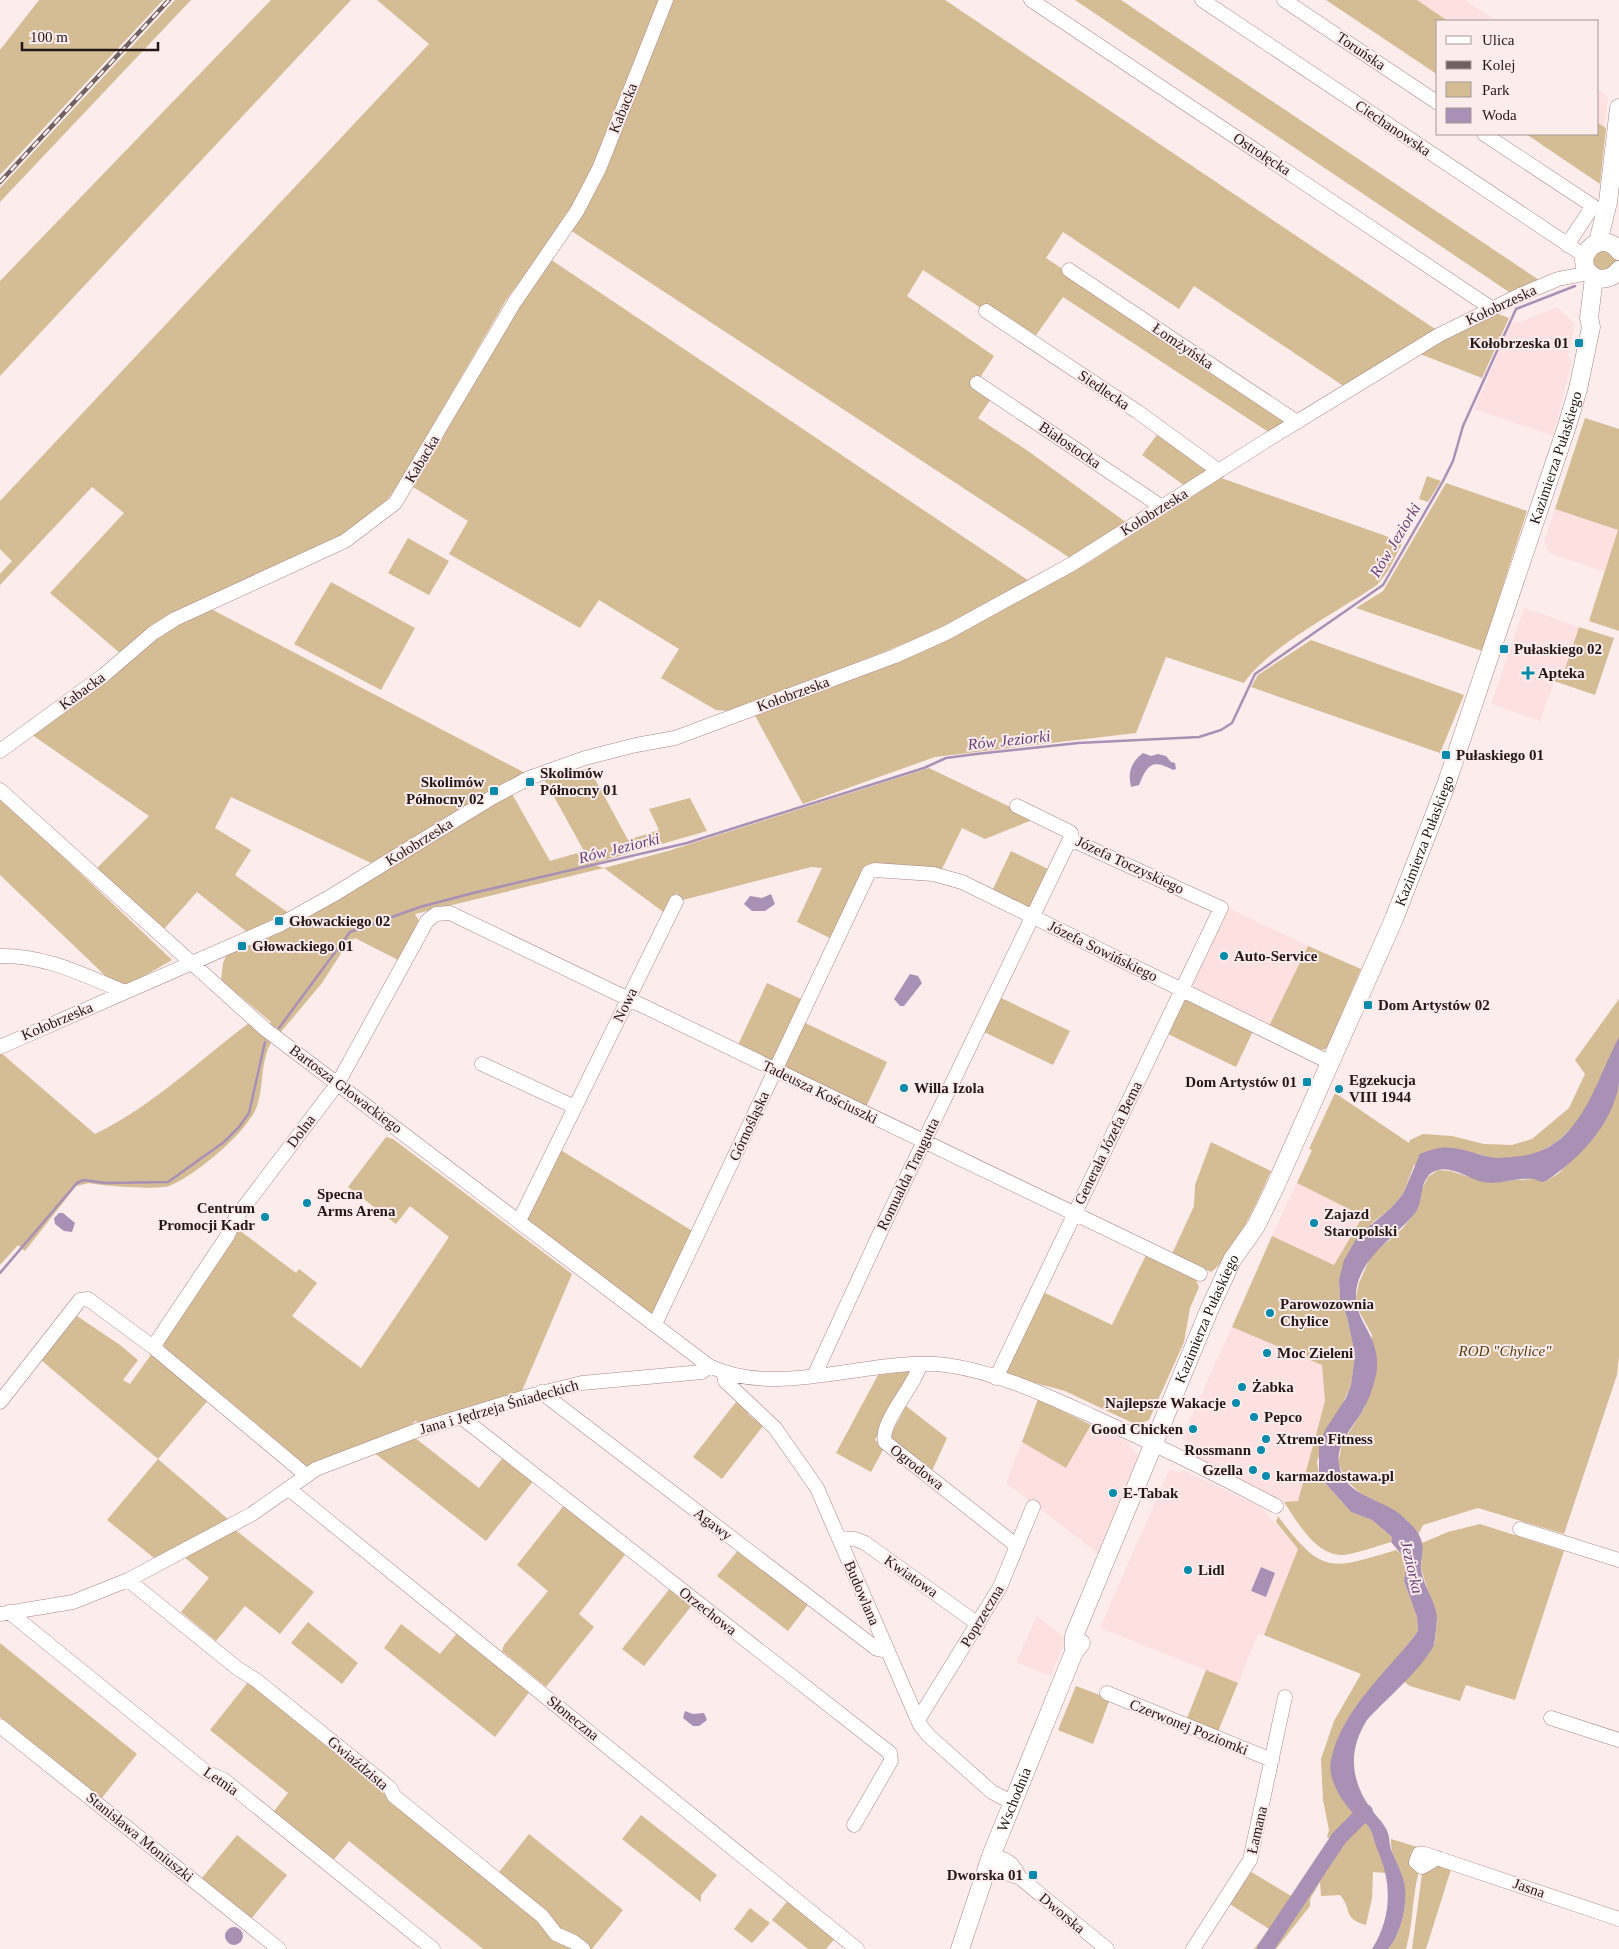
<svg xmlns="http://www.w3.org/2000/svg" width="1619" height="1949" viewBox="0 0 1619 1949" font-family="Georgia,serif">
  <style>
    .built { fill: #fde0e0 }
    .green { fill: #d4bc94 }
    .water { fill: #a990b5 }
    .lines { fill: none; stroke-linecap: round; stroke-linejoin: round }
    .stream { stroke: #a990b5; stroke-width: 2.5 }
    .river { stroke: #a990b5; stroke-width: 16 }
    .minor-casing { stroke: #aa8787; stroke-width: 15 }
    .major-casing { stroke: #aa8787; stroke-width: 19 }
    .minor { stroke: #fff; stroke-width: 14 }
    .major { stroke: #fff; stroke-width: 18 }
    .rail-casing { stroke: #6f6161; stroke-width: 4.5 }
    .rail { stroke: #fcecec; stroke-width: 2.5; stroke-dasharray: 8; stroke-linecap: butt }
    .poi-dot { fill: #048bab; stroke: #fcecec; stroke-width: 2 }
    .labels { text-anchor: middle; dominant-baseline: central; stroke-width: 4; stroke-linejoin: round; paint-order: stroke }
    .street-label { font-size: 15px; fill: #241717; stroke: #fcecec }
    .poi-label { font-size: 15px; font-weight: bold; fill: #241717; stroke: #fcecec; text-anchor: start }
    .park-label { font-size: 15px; font-style: italic; fill: #563d09; stroke: #fcecec }
    .water-label { font-size: 16px; font-style: italic; fill: #674376; stroke: #fcecec }
  </style>
  <rect width="100%" height="100%" fill="#fcecec"/>
  <path class="built" d="M1417,0h48l32,21h-49z
    M1598,90l10,7 -4,30 -6,-4z
    M1557,307l18,17 -7,32 4,5 -19,75 -79,-27 38,-87h9z
    M1555,509l64,21 -14,42 -56,-19 -5,-11z
    M1524,608l55,19 -17,51 -6,-1 -16,44 -49,-17z
    M1227,907l81,39 -39,80 -81,-39z
    M1297,1183l67,33 -30,49 -62,-29z
    M1232,1327l90,37 3,36 -27,101 -14,1 -93,-48 3,-7 -8,-4 -4,-6z
    M1092,1424l36,18 10,14 -39,98 -93,-71 16,-41 44,26z
    M1172,1470l7,3 4,-3 78,37 37,42 -34,86 -6,-1 -20,49 -138,-55 68,-156z
    M1037,1616l29,23 -15,37 -35,-14z"/>
  <path class="green" d="M39,0h124l-163,175v-125z
    M175,0h16l-191,202v-14z
    M271,0h80l-351,376v-95z
    M377,0h282l-65,167 -29,55 -59,78 -111,190 -22,26 -26,18 -226,120 -71,-61 74,-80 -32,-26 -92,98v-11l12,-13 -12,-12v-48l429,-457z
    M669,0h276l493,331 -93,56 -151,-101 -15,23 -116,-77 -17,26 243,163 -19,12 -207,-136 -29,41 -49,-34 -4,4 -58,-38 -16,26 87,60 -19,29 18,11 -15,22 50,33 99,72 -54,37 -503,-330z
    M1075,0h46l418,280 -30,12z
    M1326,0h91l31,21h-10v54z
    M1598,123l8,5 -6,56 -74,-50h72z
    M1602,247l15,11v4l-7,10 -17,-3 -2,-13z
    M550,259l482,324 -89,45 -139,56 -74,27 -14,-1 -55,-32 18,-29 -80,-49 -19,28 -131,-74 19,-33 -55,-34 59,-108z
    M1493,312l16,6 -27,60 -62,-24z
    M1585,418l34,11v202l-30,-10 29,-91 -63,-21z
    M1159,432l52,38 -26,16 -43,-31z
    M1427,476l14,5 -13,21 -9,-3z
    M1221,478l182,64 -15,29 -11,14c-37,25 -110,63 -133,98l-78,-26 -30,76 -201,24 -132,47 -50,-92 181,-67 154,-82z
    M1446,483l81,28 -45,140 -126,-43 27,-17z
    M408,538l41,23 -20,34 -41,-22z
    M331,582l84,46 -34,62 -87,-46z
    M209,608l318,166 -156,89 -140,-66 -16,31 36,22 -16,25 55,39 -43,18 -50,-40 -33,37 -67,-61 52,-52 -121,-84 128,-95z
    M1579,627l35,11 -19,57 -41,-14 2,-4 6,1z
    M1311,640l153,55 -24,58 -189,-66 7,-12z
    M589,768l39,72 31,-10 -10,-21 41,-11 17,33 -115,33 12,4 64,-17 261,-83 106,51 -50,20 -23,-11 -21,43 -66,-5 -14,5 3,8 -30,61 -37,-18 25,-54 -11,-1 -132,34 -2,-9 -11,22 -62,-46 -189,46 4,7 -21,39 -43,-22 -8,6 -25,39 -42,50 -11,-7 2,-4 -50,-42 2,-17 4,-9 285,-160 38,67 34,-10 -41,-74z
    M0,797l172,163 -49,28 -9,-4 -114,-109z
    M1011,851l39,19 -21,39 -37,-18z
    M1308,946l53,23 -34,79 -5,2 -53,-24z
    M767,983l38,18 -30,62 -37,-18z
    M999,997l71,34 -17,34 -71,-34z
    M1183,998l70,33 -17,36 -70,-34z
    M1619,999v38l-27,60 -15,26 -22,20 -18,10 -15,4 -25,2 -22,-6 -61,12 -11,29 -12,14 -19,15 -33,57 1,20 7,17 8,38 -4,30 -34,76 2,15 32,36 21,8 20,17 -1,5c-10,3 -40,13 -49,13 -27,0 -45,-34 -58,-53l14,-1 27,-100 -3,-36 -90,-38 40,-91 62,29 29,-49 -66,-33 15,-33 -3,-1 26,-56 74,50 1,-3 13,-6 29,2 32,8 28,1 20,-6 37,-31 16,-34 -10,-14z
    M803,1022l84,40 -21,45 -84,-40z
    M249,1023l23,18c-13,21 -7,49 -17,70 -14,26 -59,64 -86,75 -11,4 -67,0 -80,-3l-13,3 -51,65 -7,-6 -18,20v-213l95,82c58,-28 103,-73 154,-111z
    M1619,1084v272l-2,19 -53,159 -86,-26 -55,17 -5,10 -11,-15 -13,-9 -33,-17 -15,-14 -8,-17 4,-19 23,-37 7,-72 -13,-24 -3,-14 3,-14 12,-27 31,-27 16,-20 2,-16 8,-16 10,-7 13,1 33,11 49,-3 11,3 14,-8 37,-38z
    M386,1137l7,2 179,135 -51,119 -97,31 -9,-3 -7,8 -106,39 -137,-120 -2,-5 72,-116 61,46 3,-4 18,14 -25,33 69,52 88,-131 -39,-31 -14,18 -48,-37z
    M1211,1142l60,29c-12,26 -38,86 -60,101l-39,-18 22,-48 1,-21z
    M559,1149l135,83 -41,86 -128,-99z
    M1146,1255l50,25 3,7 -9,21 -6,34 -35,78 -12,5 -72,-34 -63,-17 39,-83 71,34z
    M77,1316l43,29 18,15 -15,20 7,4 23,-32 57,46 -52,61 71,61 -75,38 -47,-38 51,-61 -117,-99z
    M912,1371l-37,69 9,8 -13,24 -35,-19 42,-78z
    M1038,1399l53,26 -25,43 -44,-26z
    M736,1402l12,10 1,3 14,11 -41,53 -29,-22z
    M906,1406l41,32 -16,35 -43,-33z
    M414,1437l65,51 25,-32 30,24 -48,61 -114,-90z
    M565,1504l62,48 -48,62 15,13 -48,60 -44,-36 2,-6 44,-54 -31,-26z
    M1278,1516c44,59 52,54 118,34l5,4 5,12 -2,15 13,36 1,14 -75,96 14,90 10,7 7,13 13,36 -14,-1 -1,26 -6,27c-24,-7 -13,-15 -26,-30l-19,1 -1,-14 -10,17v7l-34,43h-22l15,-20 -41,-26 20,-33 45,27 38,-58 -4,-2 2,-7 -6,-30 -2,-41 13,-38 27,-47 -97,-39 34,-86 -22,-27z
    M1480,1524l84,27 -49,149 -49,-15 -6,16 -50,-15 -7,-5 21,-22 11,-16 2,-25 -16,-49 1,-26 26,-11z
    M234,1529l80,63 -34,42 -35,-28 -29,35 -35,-29 28,-34 -26,-22z
    M740,1548l70,54 -22,29 -71,-55z
    M671,1587l4,3 -1,3 5,4 4,-1 10,8 -49,62 -22,-17z
    M308,1622l50,41 -16,21 -51,-41z
    M401,1624l39,30 18,-22 73,58 -36,47 -111,-89z
    M0,1643l137,111 -36,45 -101,-82z
    M1206,1670l32,13 -21,51 -31,-13z
    M249,1681l327,268h-93l-134,-108 -18,22 -60,-48 17,-22 -78,-63z
    M1076,1686l34,13 -17,45 -35,-14z
    M641,1815l76,60 -16,20v7l-79,-63z
    M529,1834l94,76 -31,39h-5l-27,-16 -64,-57z
    M237,1835l50,40 -36,44 -49,-41z
    M1391,1839l36,11c-17,35 -11,63 -21,99h-18c14,-16 22,-50 14,-70 -4,-13 -12,-26 -11,-40z
    M1439,1861l13,5 -26,83h-14l10,-75 2,-5z
    M790,1898l47,38 -11,13h-18l-36,-29z
    M750,1908l20,15 -18,20 -18,-14z"/>
  <path class="water" d="M1143,753l8,3 7,-2 8,2 5,6 4,1 1,6 -3,1c-22,-12 -26,-4 -34,15l-8,2c-3,-14 -1,-24 12,-34z
    M771,894l4,10 -10,7h-13l-8,-7 6,-8 12,2z
    M910,974l8,2 4,7 -18,23h-4l-6,-7z
    M1619,1037c0,15 0,32 0,46 -6,41 -41,78 -75,99 -3,0 -7,-2 -11,-3 -16,-2 -34,6 -50,3 -14,-3 -30,-16 -45,-12 -20,5 -14,31 -22,42 -21,26 -62,49 -60,87 2,26 23,37 21,69 -1,11 -7,30 -13,40 -8,16 -29,36 -25,56 4,29 36,34 57,47 9,7 24,20 26,32 2,9 -2,19 -1,27 3,17 15,32 16,48 0,3 -2,24 -3,27 -13,25 -47,53 -67,75 -19,30 -17,60 4,89 4,6 10,11 14,18 6,9 3,16 7,25 4,10 12,24 13,36 2,19 -4,46 -17,61h-16c20,-32 20,-65 6,-98 -4,-9 -4,-17 -10,-25 -3,-5 -10,-8 -14,-12 -13,-13 -27,-36 -23,-54 11,-52 57,-88 87,-129l-1,-14 -13,-36 2,-15 -5,-12 -10,-12 1,-5 -20,-17 -21,-8 -32,-36v-30l6,-16 21,-32 5,-13 4,-30 -8,-38 -7,-17 -1,-20 5,-20 14,-24 33,-28 12,-14 17,-40c29,-13 41,-4 70,3 8,2 14,0 22,0 68,-3 81,-71 107,-120z
    M59,1213h4l12,10 -3,9 -8,-1 -9,-7 -1,-6z
    M1261,1567l14,6 -9,24 -15,-6z
    M685,1711l8,3 11,-1 3,7 -8,6h-6l-10,-8z
    M225 1936a9 9 0 1 1 18 0a9 9 0 1 1-18 0Z"/>
  <g class="lines">
    <path class="stream" d="M279,1028l71,-96 70,-25 53,-14 214,-50 237,-75 22,-10 30,-4 102,-11 121,-6 22,-7 11,-7 23,-49 128,-89 60,-104 10,-20 10,-35 53,-117 59,-23
      M0,1273l77,-90 7,-3 21,3 63,-1 56,-40 15,-15 10,-14 16,-71"/>
    <path class="river" d="M1265,1949l74,-111 26,-26"/>
    <g class="minor-casing">
      <path id="minor" d="M1031,0l460,308
        M1202,0l383,256
        M1284,0l154,103
        M1484,134l109,72 -26,39
        M1069,270l228,152
        M986,311l152,101 81,59
        M977,383l185,124
        M0,751l104,-76 49,-42 22,-14 170,-78 50,-38 119,-200 63,-92 22,-42 67,-169
        M0,790l265,239 444,337c72,34 161,-10 237,-1 51,7 100,30 146,51 63,28 124,58 184,90
        M0,956c45,-1 84,19 125,36
        M0,1047l281,-123 52,-29 160,-98 36,-19 56,-20 51,-13 39,-7 220,-82 51,-23 126,-69 192,-122 175,-107 81,-40 38,-16 31,-6
        M482,1064l93,43
        M519,1221l157,-319
        M655,1324l214,-452 6,-2 58,4 29,8 367,180
        M153,1347l75,-112 7,-16 103,-136 89,-162 9,-7 14,-1 750,361
        M920,1364c-4,21 -41,59 -35,78l132,104
        M724,1372l1,9 50,47 42,60 103,237 9,11 63,56 21,11
        M814,1376l72,-156 184,-381
        M996,1378l225,-470 -151,-69 1,-6 -3,-2 -51,-25
        M541,1392l336,257 10,2
        M0,1402l80,-102 8,-1 65,48 153,128
        M461,1417l429,336 1,8 -37,64
        M289,1489l568,460
        M1520,1529l99,31
        M839,1538l16,1 10,4 113,81
        M128,1580l109,88 19,12 134,108 4,8 148,120 14,18 18,8 9,7
        M9,1612l197,160 18,8 209,169
        M0,1614l73,-12 55,-22 124,-66 64,-45 102,-39 111,-34 53,-13 120,-11 7,-6
        M1107,1693l165,67
        M1551,1718l68,22
        M918,1720l82,-133 33,-80
        M0,1726l279,223
        M991,1856c14,2 23,7 28,21l88,72
        M991,1856c7,11 14,19 28,21
        M1438,1858l-16,9 -6,-5 3,-8h6l194,65
        M1193,1949l57,-89 35,-163"/>
    </g>
    <g class="major-casing">
      <g id="major">
        <path d="M1598,242l10,-40 11,-94"/>
        <path d="M1619,251c-12,-16 -32,-9 -35,10 2,19 23,24 35,9"/>
        <path id="s1" d="M1074,1652v-16l136,-328 22,-48 24,-34 19,-39 119,-268 52,-134 121,-359 11,-37 13,-62 -2,-9 5,-41"/>
        <path id="s2" d="M960,1949l31,-93 83,-204 7,-9"/>
      </g>
    </g>
    <use href="#minor" class="minor"/>
    <use href="#major" class="major"/>
    <g class="rail-casing">
      <path id="rail" d="M0,182l169,-182"/>
    </g>
    <use href="#rail" class="rail"/>
  </g>
  <g class="poi-dot">
    <rect x="1574" y="338" width="10" height="10" rx="2.5"/>
    <rect x="1499" y="644" width="10" height="10" rx="2.5"/>
    <path d="M1525.5 665.5h5v5h5v5h-5v5h-5v-5h-5v-5h5z"/>
    <rect x="1441" y="750" width="10" height="10" rx="2.5"/>
    <rect x="525" y="777" width="10" height="10" rx="2.5"/>
    <rect x="489" y="786" width="10" height="10" rx="2.5"/>
    <rect x="274" y="916" width="10" height="10" rx="2.5"/>
    <rect x="237" y="941" width="10" height="10" rx="2.5"/>
    <circle cx="1224" cy="956" r="5"/>
    <rect x="1363" y="1000" width="10" height="10" rx="2.5"/>
    <rect x="1302" y="1077" width="10" height="10" rx="2.5"/>
    <circle cx="904" cy="1088" r="5"/>
    <circle cx="1339" cy="1089" r="5"/>
    <circle cx="307" cy="1203" r="5"/>
    <circle cx="265" cy="1217" r="5"/>
    <circle cx="1314" cy="1223" r="5"/>
    <circle cx="1270" cy="1313" r="5"/>
    <circle cx="1267" cy="1353" r="5"/>
    <circle cx="1242" cy="1387" r="5"/>
    <circle cx="1236" cy="1403" r="5"/>
    <circle cx="1254" cy="1417" r="5"/>
    <circle cx="1193" cy="1429" r="5"/>
    <circle cx="1266" cy="1439" r="5"/>
    <circle cx="1261" cy="1450" r="5"/>
    <circle cx="1253" cy="1470" r="5"/>
    <circle cx="1266" cy="1476" r="5"/>
    <circle cx="1113" cy="1493" r="5"/>
    <circle cx="1188" cy="1570" r="5"/>
    <rect x="1028" y="1870" width="10" height="10" rx="2.5"/>
  </g>
  <g class="labels">
    <g class="street-label">
      <text transform="translate(1361 51) rotate(34)">Toruńska</text>
      <text transform="translate(623 108) rotate(-68)">Kabacka</text>
      <text transform="translate(1393 128) rotate(34)">Ciechanowska</text>
      <text transform="translate(1262 154) rotate(33)">Ostrołęcka</text>
      <text transform="translate(1501 305) rotate(-25)">Kołobrzeska</text>
      <text transform="translate(1183 346) rotate(34)">Łomżyńska</text>
      <text transform="translate(1104 390) rotate(34)">Siedlecka</text>
      <text transform="translate(1070 445) rotate(34)">Białostocka</text>
      <text stroke="none"><textPath href="#s1" startOffset="1291">Kazimierza Pułaskiego</textPath></text>
      <text transform="translate(422 459) rotate(-59)">Kabacka</text>
      <text transform="translate(1154 512) rotate(-32)">Kołobrzeska</text>
      <text transform="translate(82 691) rotate(-36)">Kabacka</text>
      <text transform="translate(793 694) rotate(-20)">Kołobrzeska</text>
      <text stroke="none"><textPath href="#s1" startOffset="886">Kazimierza Pułaskiego</textPath></text>
      <text transform="translate(419 842) rotate(-32)">Kołobrzeska</text>
      <text transform="translate(1130 865) rotate(25)">Józefa Toczyskiego</text>
      <text transform="translate(1103 951) rotate(26)">Józefa Sowińskiego</text>
      <text transform="translate(625 1005) rotate(-64)">Nowa</text>
      <text transform="translate(57 1021) rotate(-23)">Kołobrzeska</text>
      <text transform="translate(346 1089) rotate(37)">Bartosza Głowackiego</text>
      <text transform="translate(820 1092) rotate(26)">Tadeusza Kościuszki</text>
      <text transform="translate(749 1126) rotate(-65)">Górnośląska</text>
      <text transform="translate(301 1131) rotate(-53)">Dolna</text>
      <text transform="translate(1108 1143) rotate(-64)">Generała Józefa Bema</text>
      <text transform="translate(908 1174) rotate(-64)">Romualda Traugutta</text>
      <text stroke="none"><textPath href="#s1" startOffset="360">Kazimierza Pułaskiego</textPath></text>
      <text transform="translate(499 1407) rotate(-16)">Jana i Jędrzeja Śniadeckich</text>
      <text transform="translate(917 1467) rotate(38)">Ogrodowa</text>
      <text transform="translate(713 1524) rotate(37)">Agawy</text>
      <text transform="translate(911 1576) rotate(35)">Kwiatowa</text>
      <text transform="translate(862 1593) rotate(67)">Budowlana</text>
      <text transform="translate(708 1611) rotate(38)">Orzechowa</text>
      <text transform="translate(982 1616) rotate(-59)">Poprzeczna</text>
      <text transform="translate(573 1718) rotate(39)">Słoneczna</text>
      <text transform="translate(1189 1727) rotate(22)">Czerwonej Poziomki</text>
      <text transform="translate(358 1763) rotate(40)">Gwiaździsta</text>
      <text transform="translate(221 1781) rotate(34)">Letnia</text>
      <text stroke="none"><textPath href="#s2" startOffset="159">Wschodnia</textPath></text>
      <text transform="translate(1257 1830) rotate(-77)">Łamana</text>
      <text transform="translate(140 1837) rotate(39)">Stanisława Moniuszki</text>
      <text transform="translate(1529 1888) rotate(19)">Jasna</text>
      <text transform="translate(1062 1913) rotate(40)">Dworska</text>
    </g>
    <g class="poi-label">
      <text x="1569" y="343" text-anchor="end">Kołobrzeska 01</text>
      <text x="1514" y="649">Pułaskiego 02</text>
      <text x="1538" y="673">Apteka</text>
      <text x="1456" y="755">Pułaskiego 01</text>
      <text x="540" y="773">Skolimów<tspan x="540" dy="17">Północny 01</tspan></text>
      <text x="484" y="782" text-anchor="end">Skolimów<tspan x="484" dy="17">Północny 02</tspan></text>
      <text x="289" y="921">Głowackiego 02</text>
      <text x="252" y="946">Głowackiego 01</text>
      <text x="1234" y="956">Auto-Service</text>
      <text x="1378" y="1005">Dom Artystów 02</text>
      <text x="1349" y="1080">Egzekucja<tspan x="1349" dy="17">VIII 1944</tspan></text>
      <text x="1297" y="1082" text-anchor="end">Dom Artystów 01</text>
      <text x="914" y="1088">Willa Izola</text>
      <text x="317" y="1194">Specna<tspan x="317" dy="17">Arms Arena</tspan></text>
      <text x="255" y="1208" text-anchor="end">Centrum<tspan x="255" dy="17">Promocji Kadr</tspan></text>
      <text x="1324" y="1214">Zajazd<tspan x="1324" dy="17">Staropolski</tspan></text>
      <text x="1280" y="1304">Parowozownia<tspan x="1280" dy="17">Chylice</tspan></text>
      <text x="1277" y="1353">Moc Zieleni</text>
      <text x="1252" y="1387">Żabka</text>
      <text x="1226" y="1403" text-anchor="end">Najlepsze Wakacje</text>
      <text x="1264" y="1417">Pepco</text>
      <text x="1183" y="1429" text-anchor="end">Good Chicken</text>
      <text x="1276" y="1439">Xtreme Fitness</text>
      <text x="1251" y="1450" text-anchor="end">Rossmann</text>
      <text x="1243" y="1470" text-anchor="end">Gzella</text>
      <text x="1276" y="1476">karmazdostawa.pl</text>
      <text x="1123" y="1493">E-Tabak</text>
      <text x="1198" y="1570">Lidl</text>
      <text x="1023" y="1875" text-anchor="end">Dworska 01</text>
    </g>
    <g class="park-label">
      <text x="1505" y="1351">ROD "Chylice"</text>
    </g>
    <g class="water-label">
      <text transform="translate(1395 540) rotate(-59)">Rów Jeziorki</text>
      <text transform="translate(1009 740) rotate(-6)">Rów Jeziorki</text>
      <text transform="translate(619 848) rotate(-14)">Rów Jeziorki</text>
      <text transform="translate(1412 1567) rotate(77)">Jeziorka</text>
    </g>
  </g>
  <rect x="1436" y="20" width="162" height="115" fill="#fcecec" stroke="#a69797"/>
  <rect x="1446" y="36" width="25" height="8" fill="#ffffff" stroke="#a69797"/>
  <text x="1482" y="45" font-size="15" fill="#241717">Ulica</text>
  <rect x="1446" y="61" width="25" height="8" fill="#6f6161" stroke="#a69797"/>
  <text x="1482" y="70" font-size="15" fill="#241717">Kolej</text>
  <rect x="1446" y="82" width="25" height="15" fill="#d4bc94" stroke="#a69797"/>
  <text x="1482" y="95" font-size="15" fill="#241717">Park</text>
  <rect x="1446" y="108" width="25" height="15" fill="#a990b5" stroke="#a69797"/>
  <text x="1482" y="120" font-size="15" fill="#241717">Woda</text>
  <path d="M22 42v8h136v-8" fill="none" stroke="#241717" stroke-width="2.5"/>
  <text x="30" y="42" font-size="15" fill="#241717" stroke="#fcecec" stroke-width="4" paint-order="stroke">100 m</text>
</svg>
